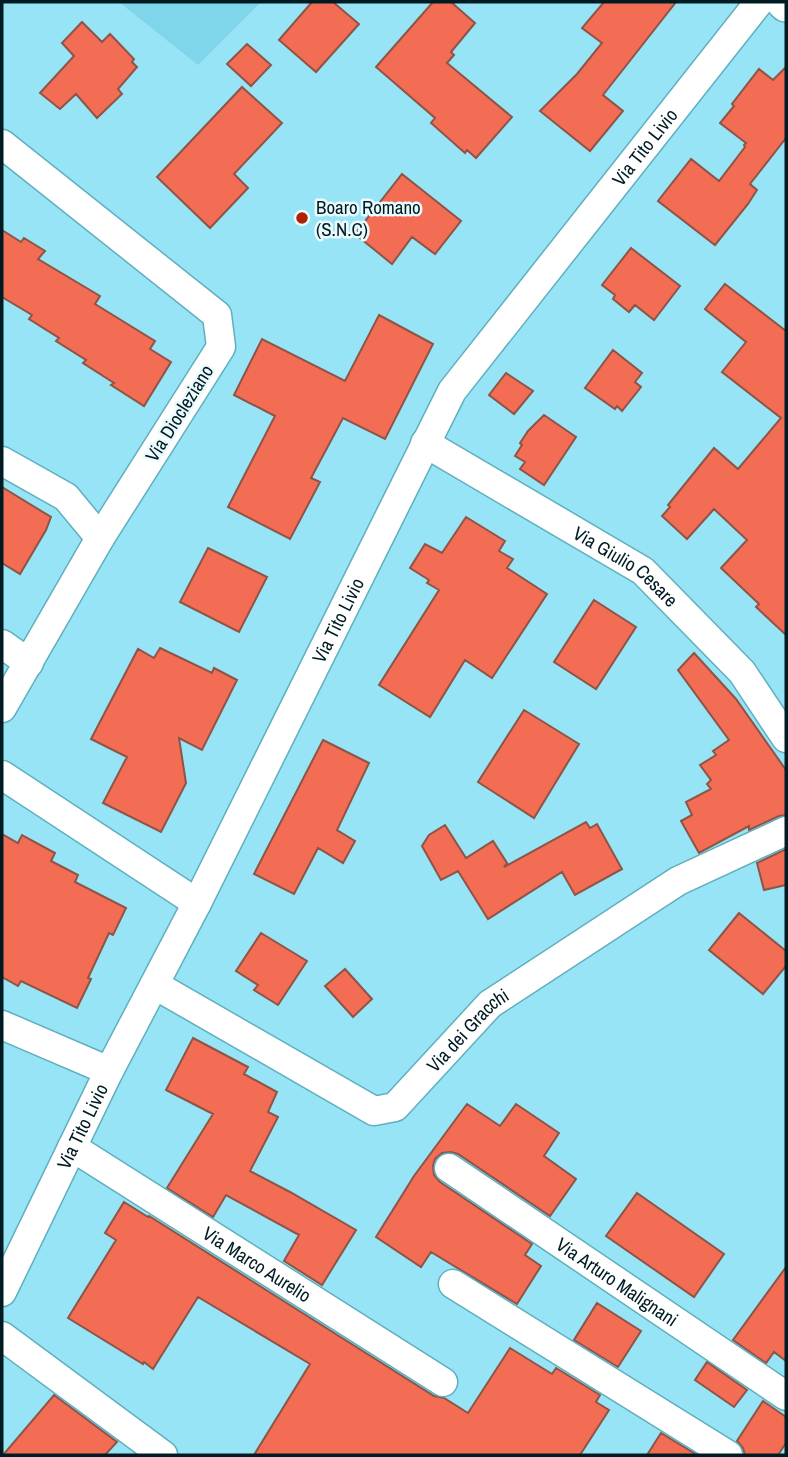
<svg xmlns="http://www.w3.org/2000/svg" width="788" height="1457" viewBox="0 0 788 1457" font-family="'Archivo Narrow',sans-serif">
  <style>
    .built { fill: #7fd6ea }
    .building { fill: #f26d53; stroke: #8e5447; stroke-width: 2 }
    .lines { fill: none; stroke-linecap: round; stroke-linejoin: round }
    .minor-casing { stroke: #60afbf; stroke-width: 31 }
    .tertiary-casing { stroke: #60afbf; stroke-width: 38 }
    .minor { stroke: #fff; stroke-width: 28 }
    .tertiary { stroke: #fff; stroke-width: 35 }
    .poi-dot { fill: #ae2101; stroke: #ebfafd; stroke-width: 2.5 }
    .labels { text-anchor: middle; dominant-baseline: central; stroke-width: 5; stroke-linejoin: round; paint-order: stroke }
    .street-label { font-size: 19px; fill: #001c22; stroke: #ebfafd }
    .poi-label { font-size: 19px; fill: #001c22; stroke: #ebfafd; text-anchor: start }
  </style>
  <rect width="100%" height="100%" fill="#96e4f5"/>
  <path class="built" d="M119,2h142l-63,63z"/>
  <path class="building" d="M312,2h21l26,22 -43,48 -37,-32z
    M433,2h18l24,21 -24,29 3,3 -7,8 65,54 -36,41 -9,-8 -2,3 -34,-30 4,-5 -59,-51z
    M604,2h72l-73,93 20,16 -33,40 -50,-40 37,-37 25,-31 -20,-15z
    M82,22l20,20 8,-8 24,25 -2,3 5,5 -19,22 4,5 -25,24 -21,-24 -16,15 -20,-16 34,-37 -12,-13z
    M247,44l24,21 -20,21 -24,-22z
    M786,67v71l-36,46 7,6 -9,14 -33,41 -57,-44 33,-42 28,22 26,-34 -1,-2 2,-2 -26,-20 14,-17 -2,-2 27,-35 14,11z
    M242,87l40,36 -48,51 14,14 -38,40 -53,-51z
    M402,174l59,47 -26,33 -23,-17 -20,27 -37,-30z
    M2,230l19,12 3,-4 21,13 -7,8 62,37 -5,8 60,37 -5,8 21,13 -27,44 -33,-21 3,-2 -31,-20 3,-3 -30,-19 3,-3 -30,-19 3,-4 -30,-18z
    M631,248l49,38 -26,34 -19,-15 -6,7 -16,-13 2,-4 -13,-10z
    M725,284l61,47v304l-30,-28 3,-3 -38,-36 26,-28 -33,-31 -27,30 -25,-23 8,-9 -2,-2 46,-57 24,21 43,-51 -59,-46 24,-30 -41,-33z
    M379,315l54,29 -48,95 -42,-21 -32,60 9,4 -30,57 -62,-32 47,-91 -41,-21 28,-56 83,42z
    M613,350l29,23 -7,9 6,5 -19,24 -5,-5 -2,3 -30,-21z
    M506,373l27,18 -19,23 -25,-19z
    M544,415l32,22 -32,48 -24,-16 5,-7 -10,-6 7,-11 -2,-2 8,-12z
    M2,487l49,30 -5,13 -26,44 -18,-11z
    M466,517l39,24 -6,10 14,8 -6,9 40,26 -55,84 -27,-18 -35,57 -51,-32 60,-95 -12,-7 2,-3 -19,-12 15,-24 17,9z
    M208,548l59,29 -28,55 -59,-30z
    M594,600l42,27 -40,62 -42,-27z
    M160,648l52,25 2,-5 23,12 -35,70 -23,-12 7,45 -25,49 -58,-29 24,-46 -36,-18 47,-90 16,9z
    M694,653l42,46 50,71v45l-7,1 -30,14v-4l-50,27 -18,-32 11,-6 -6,-13 25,-13 -4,-5 4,-4 -11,-15 16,-10 -3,-4 16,-11 -51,-70z
    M524,710l55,34 -45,74 -56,-36z
    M323,740l46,23 -32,67 18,11 -12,22 -25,-15 -24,46 -40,-20z
    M586,822l4,6 7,-4 25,45 -47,26 -13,-23 -74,47 -30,-48 -17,9 -19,-34 7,-11 16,-10 21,33 27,-17 14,22 -3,4z
    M2,834l16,9 4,-8 33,18 -4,8 27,14 -3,7 51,26 -13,27 -4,-2 -21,45 3,1 -14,29 -56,-27 -3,5 -16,-9z
    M786,849v36l-22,5 -7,-27z
    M739,913l47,38v15l-23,28 -54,-44z
    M261,933l46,28 -29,44 -24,-15 4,-5 -22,-14z
    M345,969l27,30 -19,18 -28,-31z
    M193,1038l55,29 -4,7 33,18 -9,20 10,5 -28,54 40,21 66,38 -34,55 -38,-24 15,-26 -73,-40 -13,22 -46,-29 46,-74 -47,-24z
    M467,1104l33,22 16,-22 43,29 -15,23 32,23 -26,37 -92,-62 -7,-2 -9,1 -7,6 -2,7 1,9 6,7 92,62 -7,11 16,11 -24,38 -86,-52 -10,15 -45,-30 38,-61z
    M637,1193l87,61 -30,43 -88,-61z
    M124,1202l24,15 1,-1 285,180 10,2 24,15 42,-65 42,26 4,-6 44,27 -4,7 13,8 -29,45h-326l56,-91 -112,-67 -45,72 -9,-7 -1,2 -75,-46 48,-78 -11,-7z
    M786,1267v94l-12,-9 -8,11 -33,-23z
    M597,1303l44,28 -23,36 -44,-27z
    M707,1362l40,28 -13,17 -39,-27z
    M54,1395l63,47 -12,13h-102z
    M763,1401l23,16v26l-8,12h-33l-2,-7 -6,-7z
    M661,1433l36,22h-50z"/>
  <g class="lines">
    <g class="minor-casing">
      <g id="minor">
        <path d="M2,144l215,171 4,32 -121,191 -98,170"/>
        <path id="s1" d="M425,443l218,128 99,101 44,66"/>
        <path d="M2,461l64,36 34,41"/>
        <path d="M2,644l27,19"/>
        <path d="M2,775l195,128"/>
        <path id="s2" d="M155,985l219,126 21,-4 95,-103 188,-123 108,-50"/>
        <path d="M2,1025l107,46"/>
        <path id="s3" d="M72,1147l371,235"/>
        <path id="s4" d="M449,1168l337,228"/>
        <path d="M453,1284l275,171"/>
        <path id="s5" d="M2,1292l107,-221 88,-168 255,-512 307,-389"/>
        <path d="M2,1336l161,119"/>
      </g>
    </g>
    <g class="tertiary-casing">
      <path id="tertiary" d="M784,2l2,2"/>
    </g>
    <use href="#minor" class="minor"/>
    <use href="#tertiary" class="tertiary"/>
  </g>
  <circle class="poi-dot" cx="302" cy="218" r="7"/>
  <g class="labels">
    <g class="street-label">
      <text stroke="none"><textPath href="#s5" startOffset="1318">Via Tito Livio</textPath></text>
      <text transform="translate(179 413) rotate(-58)">Via Diocleziano</text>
      <text stroke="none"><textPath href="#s1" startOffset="236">Via Giulio Cesare</textPath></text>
      <text stroke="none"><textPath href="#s5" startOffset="751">Via Tito Livio</textPath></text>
      <text stroke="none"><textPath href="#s2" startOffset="380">Via dei Gracchi</textPath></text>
      <text stroke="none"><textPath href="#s5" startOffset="184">Via Tito Livio</textPath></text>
      <text stroke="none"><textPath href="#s3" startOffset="219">Via Marco Aurelio</textPath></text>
      <text stroke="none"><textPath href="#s4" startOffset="203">Via Arturo Malignani</textPath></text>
    </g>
    <g class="poi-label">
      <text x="316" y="207">Boaro Romano<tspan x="316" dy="22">(S.N.C)</tspan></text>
    </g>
  </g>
  <rect width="788" height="1457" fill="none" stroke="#001c22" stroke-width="7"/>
</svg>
